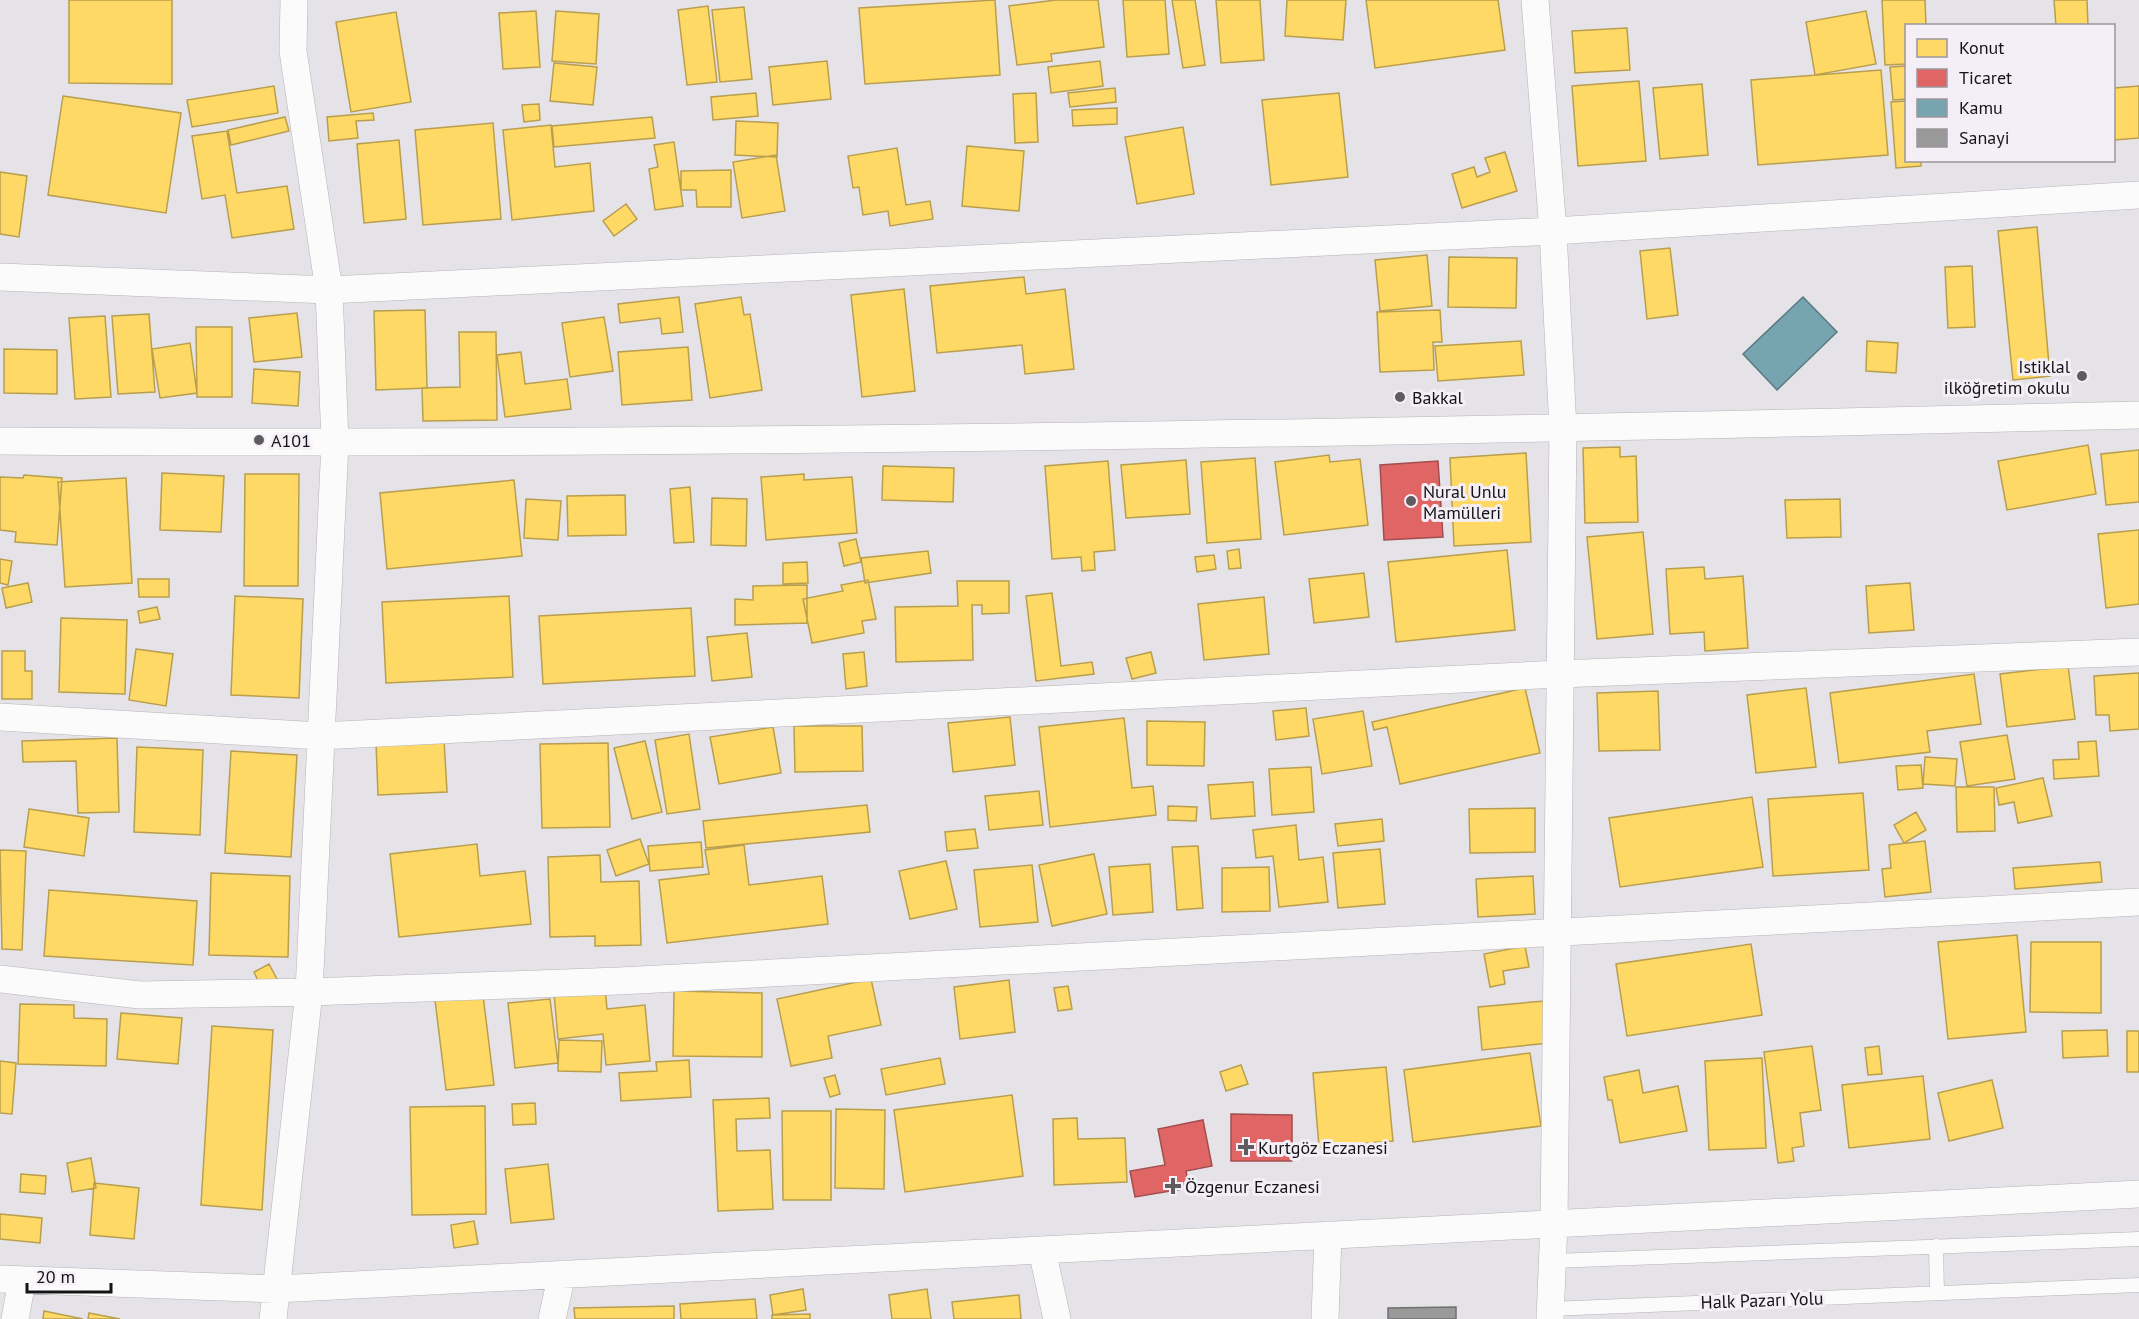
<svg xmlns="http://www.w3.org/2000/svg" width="2139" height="1319" viewBox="0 0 2139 1319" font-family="'PT Sans',sans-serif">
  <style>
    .homes { fill: #ffd966; stroke: #b99e4e; stroke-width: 1.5 }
    .shops { fill: #e06666; stroke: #a34d4e; stroke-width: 1.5 }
    .public { fill: #76a5af; stroke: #597981; stroke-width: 1.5 }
    .industry { fill: #999; stroke: #717172; stroke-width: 1.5 }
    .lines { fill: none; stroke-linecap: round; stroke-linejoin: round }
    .service-casing { stroke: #b5b3b7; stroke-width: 15 }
    .minor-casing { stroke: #b5b3b7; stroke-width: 28 }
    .service { stroke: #fbfbfb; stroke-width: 14 }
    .minor { stroke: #fbfbfb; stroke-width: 27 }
    .poi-dot { fill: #5e5c5f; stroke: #f4eef6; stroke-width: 2 }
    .labels { text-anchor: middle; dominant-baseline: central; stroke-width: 6; stroke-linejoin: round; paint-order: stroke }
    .poi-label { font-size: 18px; fill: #151316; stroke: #f4eef6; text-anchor: start }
    .street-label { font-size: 18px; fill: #151316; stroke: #f4eef6 }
  </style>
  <rect width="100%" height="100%" fill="#e5e3e7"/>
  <path class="homes" d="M69,0h103v84l-103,-1z
    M995,0l5,75 -135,9 -6,-76z
    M1056,0h42l6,47 -53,7 1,7 -35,4 -8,-59z
    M1123,0h42l4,54 -42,3z
    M1172,0h23l10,65 -22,3z
    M1216,0h44l4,60 -43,3z
    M1287,0h59l-3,40 -58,-4z
    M1366,0h132l7,50 -130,18z
    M1882,0h43l1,26h-20v38l-21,1z
    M2054,0h33l1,26h-32z
    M708,6l9,76 -30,3 -9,-75z
    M744,7l8,72 -32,3 -8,-72z
    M536,11l4,56 -37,2 -4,-56z
    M556,11l43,3 -3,50 -44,-3z
    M1866,11l10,53 -61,11 -9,-53z
    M396,12l15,90 -60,10 -15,-90z
    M1627,28l3,42 -55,3 -3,-42z
    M827,61l4,38 -58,6 -4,-38z
    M1100,61l3,25 -52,7 -3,-26z
    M554,63l43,4 -4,38 -43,-4z
    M1906,66v33l-13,1 -3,-33z
    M1881,70l7,85 -130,10 -7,-85z
    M1639,81l7,80 -68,5 -6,-80z
    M1702,84l6,71 -48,4 -7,-71z
    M274,86l4,27 -86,14 -5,-27z
    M2139,86v52l-25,2v-52z
    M1115,88l1,14 -46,5 -2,-14z
    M756,93l2,23 -45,4 -2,-23z
    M1036,93l2,49 -23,1 -2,-49z
    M1339,93l9,84 -77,8 -9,-85z
    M63,96l118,17 -15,100 -118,-18z
    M1906,101v59h15v6l-25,2 -5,-66z
    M539,104l1,16 -16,2 -2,-17z
    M1117,108v16l-44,2 -1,-16z
    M373,113l1,7 -18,1 2,17 -29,3 -2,-24z
    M285,117l4,14 -58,14 -3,-15z
    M652,117l3,21 -101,9 -2,-21z
    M736,121l42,2 -1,34 -42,-2z
    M493,123l8,96 -78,6 -8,-95z
    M551,125l4,42 35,-4 4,48 -82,9 -9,-90z
    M1183,127l11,67 -57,10 -12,-67z
    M227,131l10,62 50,-7 7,43 -62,9 -7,-43 -23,4 -10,-63z
    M399,140l7,79 -42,4 -7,-79z
    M674,142l9,64 -28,4 -6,-41 9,-2 -4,-22z
    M967,146l57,5 -5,60 -57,-5z
    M897,148l9,57 24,-4 3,18 -43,7 -2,-15 -25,4 -4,-28 -6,1 -5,-32z
    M1505,152l12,39 -55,17 -10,-34 22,-7 3,10 13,-5 -5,-14z
    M776,155l9,56 -43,7 -9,-56z
    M731,170v37h-34l-1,-17h-15v-19z
    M0,172l27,4 -8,61 -19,-3z
    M626,204l11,15 -23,17 -11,-15z
    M2037,227l13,149 -37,4 -15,-149z
    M1670,248l8,67 -31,4 -7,-68z
    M1427,255l5,51 -52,5 -5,-51z
    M1449,257l68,1 -1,50 -68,-1z
    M1972,266l3,61 -27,1 -3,-61z
    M1024,277l2,17 39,-5 9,80 -49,5 -3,-29 -85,8 -7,-67z
    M904,289l11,102 -53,6 -11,-102z
    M679,297l4,35 -21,2 -2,-16 -40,5 -2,-19z
    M741,297l3,18 6,-1 12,76 -52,8 -15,-94z
    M425,310l2,78 -51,2 -2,-79z
    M1440,310l2,32h-9l1,28 -54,2 -3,-60z
    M297,313l5,44 -48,5 -5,-44z
    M149,314l6,78 -37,2 -6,-78z
    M105,316l6,81 -36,2 -6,-81z
    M604,317l9,54 -43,6 -8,-54z
    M196,327h36v70h-35z
    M459,332h37l1,88 -74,1 -1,-33 38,-1z
    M1521,341l3,34 -86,6 -3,-35z
    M1867,341l31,2 -2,30 -30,-2z
    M190,343l7,50 -37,5 -8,-49z
    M688,347l4,53 -70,5 -4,-53z
    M4,349l53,1v44l-53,-1z
    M521,352l4,32 42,-5 4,30 -66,8 -8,-62z
    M254,369l46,3 -2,34 -46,-3z
    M2088,445l8,49 -89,16 -9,-49z
    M1620,447v10l16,-1 2,66 -53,1 -2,-75z
    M2139,450v52l-33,3 -5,-51z
    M1526,453l5,89 -77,4 -4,-88z
    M1329,455l1,7 30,-3 8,66 -84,10 -9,-73z
    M1255,458l6,81 -54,4 -6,-81z
    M1186,460l4,54 -64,4 -5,-53z
    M1108,461l7,89 -21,2 1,18 -13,1 -1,-14 -29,2 -7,-93z
    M883,466l71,2 -1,34 -71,-2z
    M162,473l62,3 -3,56 -61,-2z
    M245,474h54l-1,112h-54z
    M804,474v6l48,-3 5,56 -91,7 -5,-63z
    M24,475l38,3 -5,67 -42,-3 1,-10 -16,-2v-53l23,1z
    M126,478l6,105 -67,4 -7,-105z
    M514,480l8,76 -135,13 -7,-76z
    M690,487l4,55 -20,1 -4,-54z
    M625,495l1,40 -58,1 -1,-40z
    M712,498l35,1 -1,47 -35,-1z
    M526,499l35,2 -3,39 -34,-2z
    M1840,499l1,38 -54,1 -2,-38z
    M2139,530v74l-33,4 -8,-74z
    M1643,532l10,102 -56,5 -10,-102z
    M856,539l5,23 -17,4 -5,-23z
    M1239,549l2,19 -12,1 -2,-18z
    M1507,550l8,80 -119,12 -8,-80z
    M928,551l3,22 -66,10 -4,-25z
    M1214,555l2,14 -19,3 -2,-15z
    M0,559l12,2 -4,24 -8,-2z
    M807,562l1,21 -25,1v-21z
    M1704,567l1,12 38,-3 5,72 -43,3 -1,-19 -34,2 -4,-65z
    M1364,573l5,44 -55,6 -5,-44z
    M138,579h31v18h-30z
    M868,580l8,39 -14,2 2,12 -52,10 -9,-44 40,-8 -2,-6z
    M957,581h52v32l-27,1v-9h-10l1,55 -77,2 -1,-55 63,-1z
    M28,583l4,19 -26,6 -4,-20z
    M1910,583l4,47 -45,3 -3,-47z
    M807,585v38l-72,2v-26l18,1v-14z
    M1052,593l9,73 31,-4 2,12 -58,7 -10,-85z
    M235,596l68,3 -4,99 -68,-3z
    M509,596l4,81 -127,6 -4,-81z
    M1264,597l5,57 -65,6 -6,-56z
    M157,607l3,12 -20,4 -2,-12z
    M691,608l4,68 -152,8 -4,-68z
    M61,618l66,2 -2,74 -66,-2z
    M747,633l5,44 -40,4 -5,-44z
    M136,649l37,5 -7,52 -37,-6z
    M2,651h23v20h7v28h-30z
    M864,652l3,34 -21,3 -3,-35z
    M1151,652l5,21 -24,6 -6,-21z
    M2068,666l7,53 -68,8 -7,-53z
    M2139,673v56l-29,2 -1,-16h-13l-2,-39z
    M1974,674l7,50 -54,7 3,21 -91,11 -9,-70z
    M1525,688l15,65 -140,31 -13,-57 -13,3 -2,-8z
    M1806,688l10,79 -60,6 -9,-78z
    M1658,691l2,59 -61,1 -2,-58z
    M1306,708l3,28 -33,4 -3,-29z
    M1363,711l9,55 -50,8 -9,-55z
    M1010,717l5,48 -62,7 -5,-49z
    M1124,718l8,70 21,-2 3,29 -106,12 -11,-100z
    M1147,721l58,1 -1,44 -57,-1z
    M794,726h68l1,45 -68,1z
    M773,727l8,46 -62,11 -9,-47z
    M689,734l11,75 -33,5 -12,-74z
    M2007,735l8,44 -48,7 -7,-44z
    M117,738l2,74 -41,1 -2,-52 -53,1 -1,-21z
    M444,739l3,53 -69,3 -2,-53z
    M645,741l17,71 -30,7 -18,-71z
    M2096,741l3,35 -45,3 -1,-19 26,-1 -1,-17z
    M608,743l2,84 -68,1 -2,-84z
    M137,747l66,3 -3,85 -66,-3z
    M231,751l66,4 -6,102 -66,-4z
    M1925,757l32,2 -2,27 -32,-2z
    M1921,765l2,23 -25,2 -2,-24z
    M1311,767l3,45 -42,3 -3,-46z
    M2043,778l9,38 -34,7 -4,-21 -15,3 -3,-17z
    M1253,782l2,34 -44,3 -3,-34z
    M1956,787h38l1,44 -38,1z
    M1039,791l4,34 -54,5 -4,-34z
    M1863,793l6,77 -96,6 -5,-77z
    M1752,797l11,70 -143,20 -11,-69z
    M867,805l3,27 -164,16 -3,-27z
    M1168,806l29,1 -1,14 -28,-1z
    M1535,808v44l-65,1 -1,-44z
    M29,809l60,9 -5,38 -60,-9z
    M1916,812l10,18 -22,13 -10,-18z
    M1382,819l2,22 -46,5 -3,-22z
    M1296,825l3,35 24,-3 5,45 -49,5 -6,-51 -17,2 -3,-28z
    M975,829l3,19 -31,3 -2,-19z
    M640,839l9,25 -33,12 -9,-26z
    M1925,841l6,51 -46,5 -3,-28 9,-1 -2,-23z
    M701,842l2,25 -53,4 -2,-25z
    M477,844l3,32 45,-5 6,53 -132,13 -9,-83z
    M744,845l5,40 73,-9 6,48 -161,19 -8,-63 50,-6 -4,-24z
    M1198,846l5,62 -26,2 -5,-63z
    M1380,849l5,55 -47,4 -5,-55z
    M0,850l26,1 -4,99 -20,-1z
    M1094,854l13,60 -55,12 -13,-61z
    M600,855l1,27 38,-1 2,64 -46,1v-10l-45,1 -2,-80z
    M946,861l11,48 -47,10 -11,-48z
    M2100,862l2,20 -87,7 -2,-21z
    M1150,864l3,48 -40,3 -4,-48z
    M1032,865l6,57 -58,5 -6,-57z
    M1269,867l1,44 -48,1v-44z
    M211,873l79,3 -2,81 -79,-2z
    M1533,876l2,38 -57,3 -2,-38z
    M49,890l148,11 -4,64 -149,-9z
    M2017,935l9,97 -78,7 -10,-97z
    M2031,942h70v71l-71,-1z
    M1751,944l11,71 -135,21 -11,-72z
    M1525,946l4,21 -26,4 2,13 -15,3 -6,-33z
    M269,964l8,15 -16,8 -7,-15z
    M871,979l10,46 -53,11 4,22 -41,8 -14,-67z
    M1009,980l6,52 -55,7 -6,-52z
    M1068,986l4,23 -14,2 -4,-23z
    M605,988l2,21 38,-4 5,56 -44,4 -3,-31 -45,5 -4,-46z
    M674,991l88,2v64l-89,-1z
    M483,995l11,90 -48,5 -11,-90z
    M550,999l8,64 -43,5 -7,-65z
    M1544,1001l5,42 -67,7 -4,-43z
    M20,1004l54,1v13l33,1 -1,47 -88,-2z
    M121,1013l61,5 -4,46 -61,-5z
    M212,1026l61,4 -11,180 -61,-5z
    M2107,1030l1,26 -45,2 -1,-27z
    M2127,1031h12v41h-12z
    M559,1040l43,1 -1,31 -43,-1z
    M1812,1046l9,64 -21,3 4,33 -12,2 2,13 -16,2 -14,-111z
    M1879,1046l3,28 -14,1 -3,-27z
    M1530,1053l11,73 -128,16 -9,-72z
    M940,1058l5,26 -59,11 -5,-26z
    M1762,1058l4,90 -57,2 -4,-89z
    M689,1060l2,37 -70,4 -2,-28 38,-2 -1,-9z
    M0,1061l16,2 -4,51 -12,-1z
    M1241,1065l7,19 -22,7 -6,-19z
    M1386,1067l7,74 -74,6 -6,-74z
    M1639,1070l4,23 35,-7 9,45 -67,12 -8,-43h-4l-4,-23z
    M835,1075l5,19 -10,3 -6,-19z
    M1923,1076l7,63 -81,9 -7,-63z
    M1992,1080l11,48 -54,13 -11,-48z
    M1012,1095l11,81 -118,16 -11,-82z
    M769,1098l1,20 -34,1 1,32 33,-1 3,59 -55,2 -5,-111z
    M535,1103l1,21 -23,1 -1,-21z
    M485,1106l1,108 -74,1 -2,-108z
    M836,1109l49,1 -1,79 -49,-1z
    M782,1111h49v89h-48z
    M1077,1118l1,21 47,-1 2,44 -73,3 -1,-66z
    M91,1158l5,30 -24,4 -5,-29z
    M548,1164l6,55 -43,4 -6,-54z
    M21,1174l25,2 -1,18 -25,-2z
    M94,1183l45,5 -5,51 -44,-4z
    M0,1214l42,4 -2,25 -40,-4z
    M474,1221l4,23 -24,4 -3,-23z
    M803,1289l3,21 -33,5 -3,-20z
    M927,1289l4,30h-39l-3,-24z
    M1019,1295l2,24h-67l-2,-17z
    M755,1299l2,20h-76l-1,-15z
    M674,1306v13h-99l-1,-11z
    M44,1311l39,8h-40z
    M89,1313l31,6h-32z
    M810,1314v5h-38v-4z"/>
  <path class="shops" d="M1438,461l5,76 -59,3 -4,-75z
    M1231,1114l61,1v46h-61z
    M1203,1120l9,46 -26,5 3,17 -54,9 -5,-26 35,-6 -7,-36z"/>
  <path class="public" d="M1803,297l34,35 -60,58 -34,-36z"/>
  <path class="industry" d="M1456,1307v12h-68v-11z"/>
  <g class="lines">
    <g class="service-casing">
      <path id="service" d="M1936,1246l1,47
        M1553,1261l586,-22
        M1550,1309l589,-24"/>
    </g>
    <g class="minor-casing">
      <path id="minor" d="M1535,0l18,231 10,198 -9,795 -4,95
        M0,277l329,13 1224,-59 586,-36
        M0,441c713,5 1426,-9 2139,-26
        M0,717l320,19 1239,-62 580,-22
        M0,979l140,16 169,-3 310,-11 1520,-79
        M1042,1250l15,69
        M0,1279l276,10 1863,-95
        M15,1319l7,-38
        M273,1319l36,-327 26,-549 -6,-153 -36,-239 1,-51
        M552,1319l10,-45
        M1325,1319l3,-84"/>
    </g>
    <use href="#service" class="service"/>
    <use href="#minor" class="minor"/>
  </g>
  <g class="poi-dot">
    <circle cx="2082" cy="376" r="6"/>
    <circle cx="1400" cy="397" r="6"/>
    <circle cx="259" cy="440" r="6"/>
    <circle cx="1411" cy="501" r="6"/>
    <path d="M1243 1138h6v6h6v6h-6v6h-6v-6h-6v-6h6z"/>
    <path d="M1170 1177h6v6h6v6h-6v6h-6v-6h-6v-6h6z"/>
  </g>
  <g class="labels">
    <g class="poi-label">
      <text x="2070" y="366" text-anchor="end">Istiklal<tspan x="2070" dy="21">ilköğretim okulu</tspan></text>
      <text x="1412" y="397">Bakkal</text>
      <text x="271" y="440">A101</text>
      <text x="1423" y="491">Nural Unlu<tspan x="1423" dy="21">Mamülleri</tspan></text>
      <text x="1258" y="1147">Kurtgöz Eczanesi</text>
      <text x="1185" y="1186">Özgenur Eczanesi</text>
    </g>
    <g class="street-label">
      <text transform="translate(1762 1300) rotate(-2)">Halk Pazarı Yolu</text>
    </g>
  </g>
  <rect x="1905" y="24" width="210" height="138" fill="#f4eef6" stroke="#9b969c" stroke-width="1.5"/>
  <rect x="1917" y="39" width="30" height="18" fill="#ffd966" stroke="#9b969c" stroke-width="1.5"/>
  <text x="1959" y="54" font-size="18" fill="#151316">Konut</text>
  <rect x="1917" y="69" width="30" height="18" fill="#e06666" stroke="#9b969c" stroke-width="1.5"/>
  <text x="1959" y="84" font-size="18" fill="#151316">Ticaret</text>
  <rect x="1917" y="99" width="30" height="18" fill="#76a5af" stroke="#9b969c" stroke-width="1.5"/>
  <text x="1959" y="114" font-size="18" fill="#151316">Kamu</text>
  <rect x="1917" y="129" width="30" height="18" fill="#999999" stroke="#9b969c" stroke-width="1.5"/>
  <text x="1959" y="144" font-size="18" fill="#151316">Sanayi</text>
  <path d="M27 1283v9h84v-9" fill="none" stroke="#151316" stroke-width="3"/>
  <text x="36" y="1283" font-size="18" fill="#151316" stroke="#f4eef6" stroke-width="4.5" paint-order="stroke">20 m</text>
</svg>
